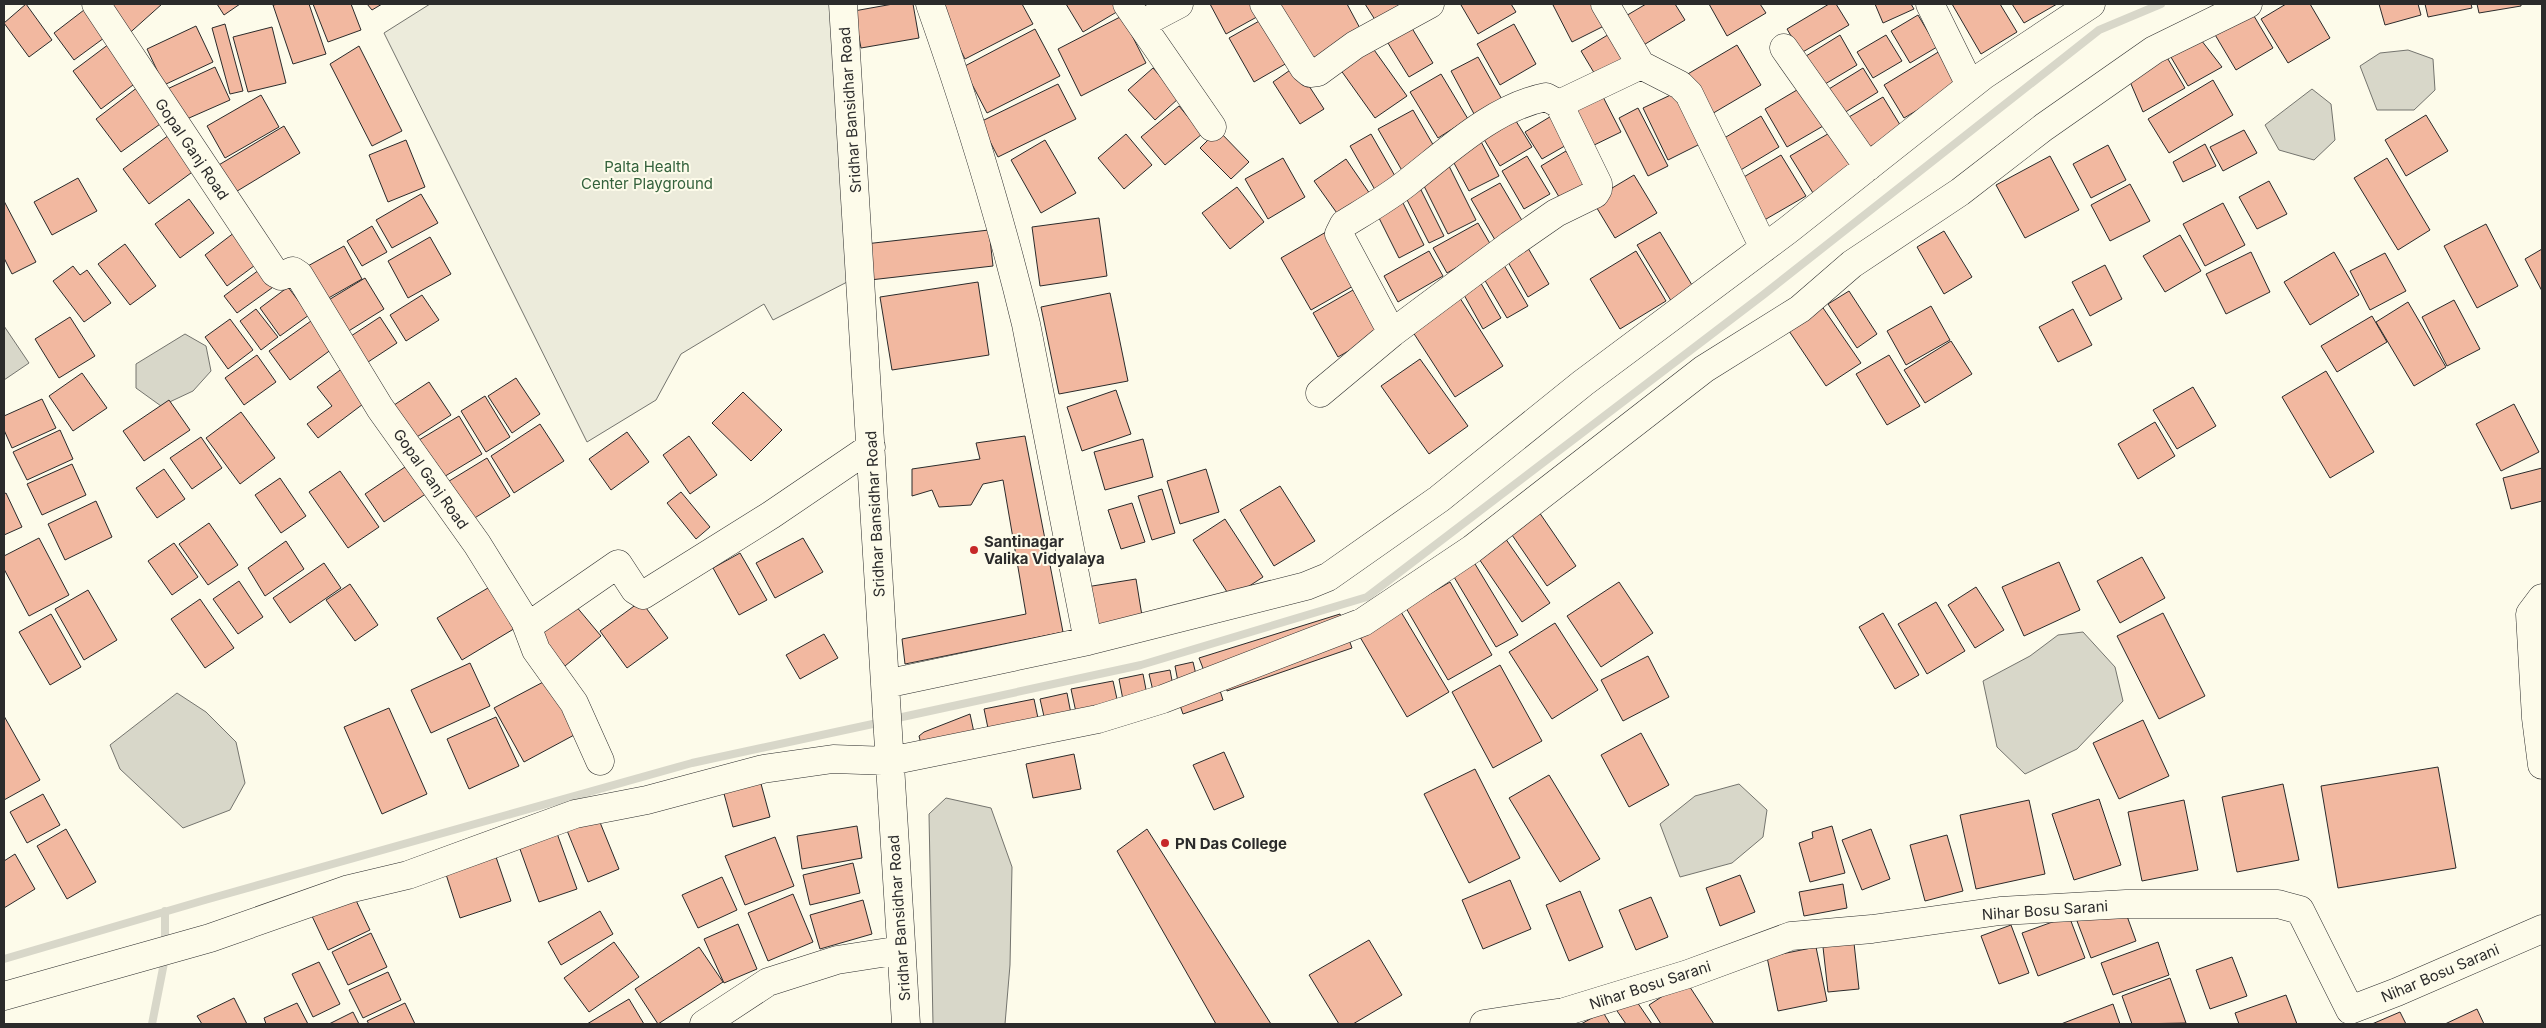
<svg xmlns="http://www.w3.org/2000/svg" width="2546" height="1028" viewBox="0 0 2546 1028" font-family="Inter,sans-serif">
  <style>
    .green { fill: #ecebdb; stroke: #74746e }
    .water { fill: #d8d7c9; stroke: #74746e }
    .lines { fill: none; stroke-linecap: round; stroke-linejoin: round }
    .stream { stroke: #d8d7c9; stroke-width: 8 }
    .building { fill: #f2b8a0; stroke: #2b2b2b }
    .minor-casing { stroke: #2b2b2b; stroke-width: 29 }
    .minor { stroke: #fdfbea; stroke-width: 28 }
    .poi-dot { fill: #c62828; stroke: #fdfbea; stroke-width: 2 }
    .labels { text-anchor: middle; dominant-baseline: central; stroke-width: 4; stroke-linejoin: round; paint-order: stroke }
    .street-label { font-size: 15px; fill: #2b2b2b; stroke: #fdfbea }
    .park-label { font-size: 15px; fill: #34623c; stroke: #fdfbea }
    .poi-label { font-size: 15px; font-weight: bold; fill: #2b2b2b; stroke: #fdfbea; text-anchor: start }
  </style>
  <rect width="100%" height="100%" fill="#fdfbea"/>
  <path class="green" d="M430,4h409l12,276 -78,40 -9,-16 -83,50 -25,46 -69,42 -203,-409z"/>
  <path class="water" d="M2408,50l25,9 2,31 -21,20h-37l-17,-44 20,-13z
    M2312,89l19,15 4,36 -21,20 -35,-10 -14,-25z
    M4,326l25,37 -25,17z
    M185,334l21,12 5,25 -18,20 -32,15 -25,-18v-24z
    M2083,632l32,35 8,34 -46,48 -52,25 -28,-27 -14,-66 47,-25 28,-21z
    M177,693l29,19 30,30 9,41 -15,27 -47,18 -63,-59 -10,-24z
    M1739,784l28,26 -4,27 -31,26 -52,14 -20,-53 35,-28z
    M946,798l45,10 21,59 -2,98 -5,59h-72l-4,-210z"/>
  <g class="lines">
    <path class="stream" d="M893,719l248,-54 226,-68 396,-302 336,-265 62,-26
      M4,959l201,-59 487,-137 190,-41
      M152,1024l13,-66v-47"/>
  </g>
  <path class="building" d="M26,4l26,36 -23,17 -25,-34z
    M110,4h52l-38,34z
    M217,4h23l-16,11z
    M279,4h30l17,50 -33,10 -20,-59z
    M313,4h38l10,26 -33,12z
    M367,4h15l-10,6z
    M893,4h20l6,34 -58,10 -7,-37z
    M945,4h77l11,20 -68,35 -26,-52z
    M1066,4h51l3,6 -37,22z
    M1210,4h49l5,9 -38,21z
    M1279,4h68l15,28 -53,28z
    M1365,4h33l4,7 -23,15z
    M1463,4h48l5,8 -38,22 -17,-29z
    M1555,4h41l10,21 -34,17 -19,-37z
    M1646,4h29l10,16 -48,29 -18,-29z
    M1709,4h51l6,9 -39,23z
    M1829,4h7l13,21 -48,28 -14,-24z
    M1875,4h36l3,5 -31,14z
    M1952,4h48l17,28 -36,22z
    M2012,4h45l-33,19z
    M2286,4h24l20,34 -42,25 -27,-44z
    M2379,4h39l3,11 -36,10z
    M2425,4h46l1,4 -44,9z
    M2477,4h44v2l-42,7z
    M84,10l20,28 -30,22 -20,-27z
    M2251,11l22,37 -37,22 -22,-37z
    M1918,15l19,32 -27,16 -19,-32z
    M1122,16l24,47 -65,33 -23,-47z
    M1261,20l26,43 -33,19 -25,-44z
    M1407,20l26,43 -24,14 -26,-42z
    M225,24l18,67 -13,3 -18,-66z
    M1514,24l22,40 -36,21 -23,-41z
    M196,26l17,36 -49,23 -17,-36z
    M272,27l14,56 -38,9 -15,-55z
    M1035,29l25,47 -73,37 -24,-46z
    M1611,33l18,31 -30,17 -18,-30z
    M1840,35l17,30 -42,25 -17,-29z
    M1886,35l16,26 -29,17 -16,-26z
    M2198,36l24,31 -34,19 -23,-39z
    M109,44l28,38 -36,27 -28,-38z
    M1737,45l24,40 -51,30 -24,-40z
    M359,46l43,85 -30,15 -42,-82z
    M1372,47l35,49 -32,22 -35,-49z
    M1940,51l20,34 -56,33 -20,-33z
    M2165,54l20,34 -42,24 -15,-35z
    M1478,57l30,53 -28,15 -29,-54z
    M1296,66l28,43 -24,15 -27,-42z
    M215,67l15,33 -50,22 -15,-32z
    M1153,68l26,30 -24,22 -27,-30z
    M1863,68l15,24 -39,24 -15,-24z
    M1441,74l27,45 -30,19 -28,-46z
    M2213,80l20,35 -64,38 -21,-34z
    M1058,84l18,35 -78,38 -18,-35z
    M1807,84l23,38 -43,25 -22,-38z
    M138,87l25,35 -42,30 -25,-33z
    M1600,91l21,41 -35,17 -21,-40z
    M1677,92l25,51 -34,17 -25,-52z
    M261,95l18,32 -54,31 -18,-32z
    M1883,97l19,31 -41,24 -19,-31z
    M1179,106l23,28 -37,31 -24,-28z
    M1638,108l30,58 -20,10 -29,-58z
    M1413,110l26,45 -35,19 -26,-45z
    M1511,113l21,34 -32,19 -21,-35z
    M1553,115l17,28 -28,16 -17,-27z
    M2426,115l22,36 -42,25 -21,-36z
    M1761,116l18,31 -45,27 -18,-31z
    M284,126l16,27 -71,43 -17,-27z
    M1838,128l23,37 -48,28 -23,-37z
    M1218,130l31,32 -18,17 -31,-31z
    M2244,130l13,23 -34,18 -13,-24z
    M1126,134l26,31 -28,24 -26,-31z
    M1371,134l28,49 -21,12 -28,-49z
    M1477,134l22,42 -30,15 -22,-41z
    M169,135l26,35 -46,34 -26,-35z
    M406,140l19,47 -37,15 -19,-47z
    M1045,140l31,53 -35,20 -30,-53z
    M2205,144l11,22 -33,16 -10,-20z
    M2108,145l18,35 -35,18 -18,-34z
    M1566,151l21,35 -25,16 -21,-36z
    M1781,155l25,41 -45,26 -24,-41z
    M1527,156l23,38 -26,15 -22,-38z
    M2050,156l29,54 -54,28 -29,-53z
    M1283,158l22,39 -37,22 -23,-40z
    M2387,158l43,72 -32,20 -44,-72z
    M1346,159l24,35 -31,22 -25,-35z
    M1448,164l28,56 -28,14 -28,-56z
    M1634,175l23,38 -42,25 -23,-38z
    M78,178l19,33 -45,24 -18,-33z
    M2269,181l18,33 -30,15 -18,-32z
    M1417,182l27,54 -15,7 -27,-53z
    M1500,183l27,46 -29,16 -27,-46z
    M2130,184l20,37 -40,20 -19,-36z
    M1237,187l27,35 -34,27 -28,-36z
    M1398,193l26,52 -25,13 -25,-50z
    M421,194l17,29 -46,25 -16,-28z
    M189,199l25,34 -34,25 -25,-34z
    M4,201l32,61 -24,12 -8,-16z
    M2223,203l22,42 -40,21 -22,-42z
    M1099,218l8,58 -67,10 -8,-59z
    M1478,223l14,24 -45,26 -14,-25z
    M2486,224l32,62 -41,22 -33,-62z
    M372,226l15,26 -25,14 -15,-25z
    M239,229l23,31 -35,26 -22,-31z
    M989,230l4,36 -123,14 -5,-36z
    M1944,231l28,46 -28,17 -27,-47z
    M1326,232l29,53 -44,25 -30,-52z
    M1660,232l35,58 -22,14 -36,-59z
    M2180,235l21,36 -36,21 -22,-36z
    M430,237l21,37 -43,24 -20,-37z
    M1525,243l24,41 -21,13 -24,-42z
    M125,244l31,42 -26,19 -32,-41z
    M344,246l18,33 -37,21 -19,-33z
    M2542,249v42l-17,-32z
    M1429,251l14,25 -45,26 -14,-26z
    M1636,251l30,50 -46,28 -30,-50z
    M2251,252l19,40 -44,22 -20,-40z
    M2334,252l25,43 -49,30 -26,-43z
    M2385,253l21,38 -36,19 -20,-39z
    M1501,260l27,46 -21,12 -27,-46z
    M2105,265l17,34 -32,17 -18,-34z
    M73,266l7,9 7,-5 24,33 -27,19 -31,-41z
    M263,267l13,18 -39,28 -13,-17z
    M1475,273l26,45 -18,11 -24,-43z
    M365,278l19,31 -37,23 -20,-31z
    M978,282l11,73 -97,15 -12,-73z
    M288,287l21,28 -29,21 -20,-28z
    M1353,290l25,44 -40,23 -25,-44z
    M1849,291l28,43 -20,14 -29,-44z
    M1110,293l18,88 -69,13 -18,-87z
    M422,295l17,25 -33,21 -16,-26z
    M1458,295l45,71 -48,31 -46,-71z
    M2454,300l26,49 -33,17 -25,-49z
    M2408,302l38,65 -32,19 -38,-64z
    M1821,305l40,58 -35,23 -39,-58z
    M1931,306l19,34 -44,25 -19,-34z
    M256,309l22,28 -17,13 -21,-29z
    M2073,309l19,36 -34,17 -19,-35z
    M2372,316l15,26 -50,30 -16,-26z
    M70,317l25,39 -36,22 -24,-39z
    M380,317l17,26 -32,21 -17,-26z
    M230,319l23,31 -25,19 -23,-32z
    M311,321l21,28 -42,31 -21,-29z
    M1951,341l21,33 -47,29 -21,-33z
    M257,355l19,27 -32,23 -19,-27z
    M1889,355l31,51 -33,19 -31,-51z
    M1420,359l48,67 -39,28 -48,-68z
    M343,368l24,33 -49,37 -11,-14 25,-18 -15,-19z
    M2326,371l48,81 -44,26 -48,-81z
    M82,373l25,35 -34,23 -24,-35z
    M516,378l24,36 -28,19 -24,-37z
    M429,382l22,33 -42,27 -21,-33z
    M2193,387l23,39 -39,23 -24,-39z
    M1116,390l15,44 -49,17 -15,-44z
    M743,392l39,38 -31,31 -39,-38z
    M485,396l25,41 -24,15 -25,-41z
    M42,399l14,29 -44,20 -8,-18v-14z
    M169,400l21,30 -46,31 -21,-30z
    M2514,404l25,48 -38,19 -25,-47z
    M241,412l34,46 -35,26 -34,-46z
    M459,416l23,38 -40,24 -23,-38z
    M2155,422l20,34 -37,23 -20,-35z
    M540,424l24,37 -50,32 -23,-37z
    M60,430l13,29 -46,21 -14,-28z
    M627,432l22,30 -38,28 -22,-31z
    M689,436l28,39 -27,19 -27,-39z
    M1025,436l38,196 -158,32 -3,-25 124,-25 -23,-134 -20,4 -12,21 -32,2 -7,-17 -20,6v-27l68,-10 -4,-16z
    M201,437l21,31 -30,21 -22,-31z
    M1143,439l10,38 -48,13 -11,-38z
    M487,458l23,38 -45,28 -24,-38z
    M72,464l14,31 -44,20 -15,-31z
    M408,465l19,28 -43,29 -19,-28z
    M2542,468v33l-31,8 -8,-31z
    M164,469l21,30 -28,19 -21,-30z
    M1206,469l13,43 -39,12 -13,-43z
    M340,471l39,56 -31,21 -39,-56z
    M280,478l26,38 -25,17 -26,-38z
    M1280,486l35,55 -41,25 -34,-56z
    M1162,489l13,44 -23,7 -14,-44z
    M681,492l29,35 -14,12 -29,-36z
    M6,493l16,34 -18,8v-41z
    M96,501l16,36 -47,23 -17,-36z
    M1132,503l13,39 -24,7 -13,-39z
    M1539,512l37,54 -29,20 -37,-54z
    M1225,519l38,58 -32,21 -38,-58z
    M209,523l29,42 -30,20 -29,-41z
    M1503,535l47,68 -28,19 -47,-69z
    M39,538l30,57 -40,21 -25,-47v-13z
    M803,538l20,34 -48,26 -19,-35z
    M286,541l18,28 -39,27 -17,-28z
    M174,543l24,34 -26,18 -24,-34z
    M740,553l27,47 -28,15 -26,-47z
    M2142,557l23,41 -45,25 -23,-42z
    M1472,559l46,76 -22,12 -45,-75z
    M2059,562l21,48 -56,26 -22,-49z
    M324,563l17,25 -51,35 -17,-25z
    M1136,579l7,43 -50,8 -7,-43z
    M239,581l24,36 -25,17 -25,-35z
    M1450,582l42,73 -44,25 -42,-72z
    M1619,582l34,51 -52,34 -34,-51z
    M350,584l28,41 -23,16 -29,-41z
    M493,585l24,42 -55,33 -25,-42z
    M1976,587l28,43 -29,18 -27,-43z
    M88,590l29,50 -33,20 -29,-51z
    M200,599l34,49 -29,20 -34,-49z
    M641,601l27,37 -41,30 -27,-37z
    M1936,602l29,49 -38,23 -29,-50z
    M575,605l26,31 -36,30 -26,-30z
    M1401,612l48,80 -42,25 -47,-80z
    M1883,613l36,62 -24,14 -36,-62z
    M2163,613l42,83 -46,23 -42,-83z
    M51,614l30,53 -31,18 -31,-53z
    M1340,614l5,13 -139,49 -7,-18z
    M1555,623l43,67 -46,29 -43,-67z
    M824,634l14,24 -38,21 -14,-24z
    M1347,634l5,14 -125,43 -4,-14z
    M1648,656l21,41 -46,24 -22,-41z
    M1193,662l5,21 -19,4 -4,-21z
    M470,663l20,43 -59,27 -20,-43z
    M1500,665l42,76 -49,27 -41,-76z
    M1170,670l4,21 -20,4 -5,-21z
    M1143,674l5,26 -24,5 -5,-26z
    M547,680l29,54 -52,28 -30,-54z
    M1113,681l6,27 -42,9 -6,-28z
    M1217,681l6,19 -40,14 -7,-20z
    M1067,693l5,26 -26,6 -6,-26z
    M1034,699l5,24 -50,10 -5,-24z
    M389,708l38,86 -45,20 -38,-87z
    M970,714l5,23 -53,11 -3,-12 5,-4z
    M4,716l36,64 -36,20z
    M496,717l23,49 -50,23 -22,-50z
    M2143,720l26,56 -50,23 -26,-56z
    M1641,733l28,52 -40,22 -28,-52z
    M1224,752l20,45 -30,13 -21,-45z
    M1074,754l7,35 -48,9 -7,-34z
    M2438,767l18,101 -118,20 -17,-102z
    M1475,769l45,89 -51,25 -45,-89z
    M1549,775l51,84 -40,23 -51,-84z
    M760,780l10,37 -37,10 -10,-37z
    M2283,784l16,76 -62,12 -15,-75z
    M43,794l17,31 -33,18 -17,-31z
    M2099,799l22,66 -47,15 -22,-66z
    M2029,800l16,74 -69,15 -16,-74z
    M2184,800l14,70 -56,11 -14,-69z
    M597,815l22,54 -31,13 -22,-54z
    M554,825l23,64 -38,13 -23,-64z
    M857,826l5,32 -60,11 -5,-33z
    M1832,826l13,47 -35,9 -11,-39 14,-5 -1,-6z
    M66,829l30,53 -29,17 -30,-53z
    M1147,829l124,195h-55l-99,-173z
    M1871,829l19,50 -28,11 -20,-50z
    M1947,835l16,56 -38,10 -15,-56z
    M775,837l19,49 -49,19 -20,-49z
    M15,854l20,35 -31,19v-47z
    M495,854l16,47 -51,17 -16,-50z
    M853,863l7,30 -50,12 -7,-30z
    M1740,875l15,37 -35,14 -14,-38z
    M722,877l15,33 -39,18 -16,-33z
    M1510,880l21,49 -48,20 -21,-49z
    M1843,884l4,24 -43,8 -5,-24z
    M1580,891l23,56 -34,14 -23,-56z
    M353,894l17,36 -42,20 -17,-36z
    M793,894l20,48 -45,19 -20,-48z
    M1651,897l17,40 -32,13 -17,-40z
    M863,900l9,34 -52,15 -10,-34z
    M2123,905l13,36 -45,17 -14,-37z
    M600,911l13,23 -52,31 -13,-23z
    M2069,916l16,42 -47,18 -16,-43z
    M738,924l19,45 -33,14 -20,-44z
    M2011,925l18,48 -30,11 -18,-48z
    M371,933l16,34 -39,18 -16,-33z
    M1369,940l33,55 -49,29h-14l-30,-49z
    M614,942l25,35 -50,35 -25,-34z
    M2158,942l11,33 -56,20 -12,-32z
    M1854,943l5,46 -31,3 -5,-45z
    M699,947l24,35 -65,42 -23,-35z
    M1816,947l11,54 -49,10 -11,-54z
    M2232,957l15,39 -37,13 -14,-39z
    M319,962l21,42 -27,13 -21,-43z
    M388,972l13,28 -38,18 -14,-28z
    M2170,978l16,45 -54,1 -10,-28z
    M1686,981l28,43h-53l-12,-19z
    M2286,995l11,29h-58l-4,-11z
    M1633,996l19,28h-26l-11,-16z
    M234,998l13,26h-45l-5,-8z
    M629,999l15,25h-57z
    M297,1003l11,21h-42l-2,-6z
    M405,1003l10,21h-46l-2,-3z
    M2113,1004l7,20h-59z
    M2477,1009l7,15h-39z
    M353,1012l6,12h-30z
    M1603,1012l7,12h-29z
    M2400,1012l6,12h-34z"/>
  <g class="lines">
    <g class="minor-casing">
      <path id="minor" d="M96,4l179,269 6,3 12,-5 6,4 81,133 97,136 48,77 4,1 8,-2 81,-56 17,26 8,5 128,-80 100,-68
        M843,4l63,1020
        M930,4c37,105 70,212 96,320l62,317
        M1127,4l85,123
        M1264,4l40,64 6,5 8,-1 37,-27 75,-41
        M1930,4l40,81
        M1141,24l38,-20
        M1784,48l84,119
        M1641,65l39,20 9,9 75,154
        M1392,333l-53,-99 5,-10c21,-13 44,-26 64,-42 40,-31 86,-75 138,-85l13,7 82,-39 -36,-61
        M1320,393l72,-60 118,-88 46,-32 39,-19 3,-5v-5l-39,-80
        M2542,598l-12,16 6,104 6,47
        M525,621l11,29 38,53 26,58
        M885,684l203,-43 218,-55 22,-9 111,-78 144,-116 205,-153 196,-155 107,-71
        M4,996l206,-58 139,-49 59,-14 167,-61 72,-14 116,-31 70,-10 57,2 208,-42 65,-20 200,-77 109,-73 232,-180 96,-60 52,-45 108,-72 84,-65 110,-77 94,-46
        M704,1024l64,-42 69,-22 64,-10
        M1484,1024l80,-12 124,-38 103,-38 81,-7 128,-18 126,-7h152l22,6 50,100 47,-18 145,-63"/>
    </g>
    <use href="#minor" class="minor"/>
  </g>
  <g class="poi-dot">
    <circle cx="974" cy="550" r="5"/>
    <circle cx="1165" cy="843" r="5"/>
  </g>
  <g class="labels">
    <g class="street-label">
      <text transform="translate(850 110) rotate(-94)">Sridhar Bansidhar Road</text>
      <text transform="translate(192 149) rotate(56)">Gopal Ganj Road</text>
      <text transform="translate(431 479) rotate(55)">Gopal Ganj Road</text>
      <text transform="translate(875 514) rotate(-93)">Sridhar Bansidhar Road</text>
      <text transform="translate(2045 910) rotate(-4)">Nihar Bosu Sarani</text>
      <text transform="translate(899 918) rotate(-94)">Sridhar Bansidhar Road</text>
      <text transform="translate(2440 973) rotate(-23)">Nihar Bosu Sarani</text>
      <text transform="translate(1650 985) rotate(-18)">Nihar Bosu Sarani</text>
    </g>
    <g class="park-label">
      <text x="647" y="166">Palta Health<tspan x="647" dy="17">Center Playground</tspan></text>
    </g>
    <g class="poi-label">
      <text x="984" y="541">Santinagar<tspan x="984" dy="17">Valika Vidyalaya</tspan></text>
      <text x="1175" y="843">PN Das College</text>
    </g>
  </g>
  <rect width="2546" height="1028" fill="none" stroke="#2b2b2b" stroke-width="10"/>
</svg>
